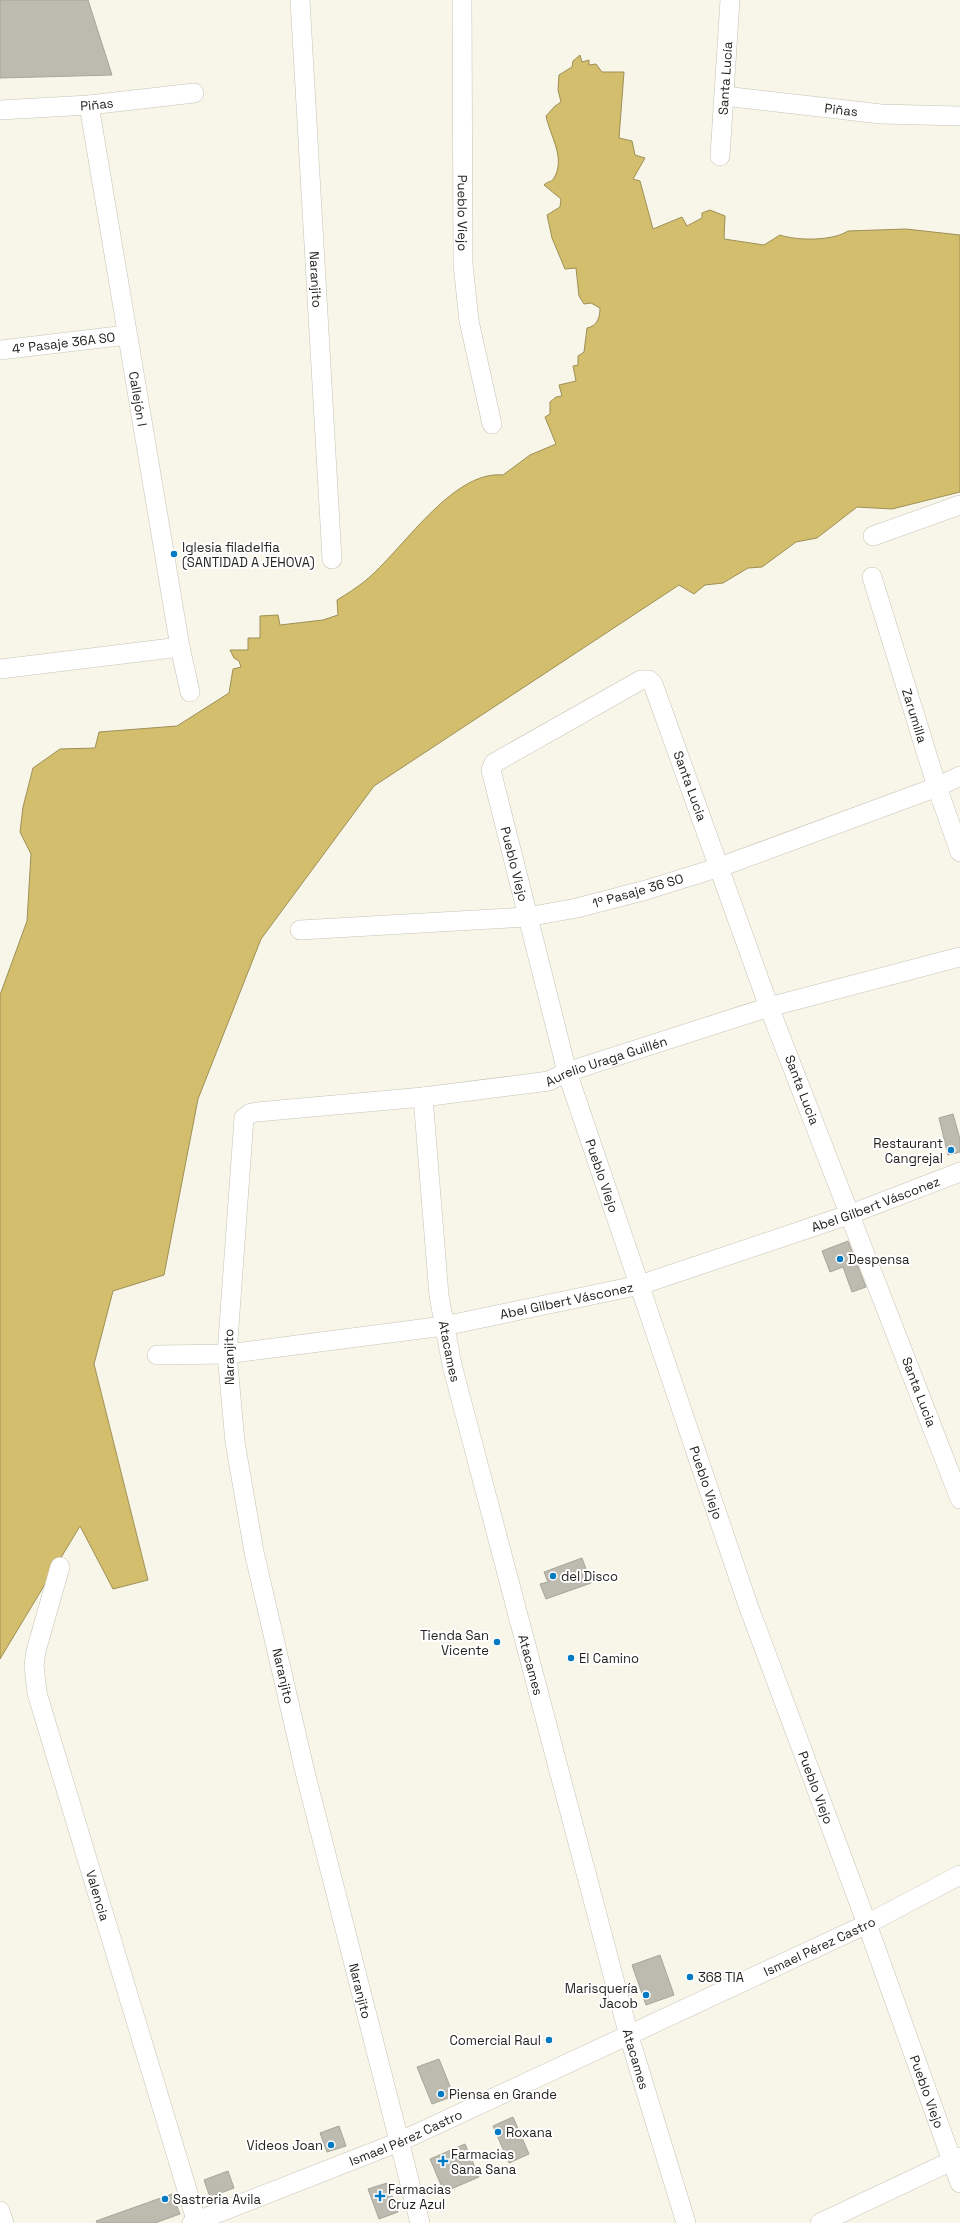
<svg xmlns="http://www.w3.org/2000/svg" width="960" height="2223" viewBox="0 0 960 2223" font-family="'Space Grotesk',sans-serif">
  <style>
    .water { fill: #d2be6d; stroke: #9e9056 }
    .building { fill: #bdbbaf; stroke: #a7a499 }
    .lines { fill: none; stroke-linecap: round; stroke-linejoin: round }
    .minor-casing { stroke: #c6c3b7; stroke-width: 20 }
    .minor { stroke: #fff; stroke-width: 19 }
    .poi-dot { fill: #007ac3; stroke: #fff; stroke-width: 1.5 }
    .labels { text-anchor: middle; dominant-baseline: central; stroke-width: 4; stroke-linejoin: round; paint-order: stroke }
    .street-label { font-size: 13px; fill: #24231f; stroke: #fff }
    .poi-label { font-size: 13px; fill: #24231f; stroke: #fff; text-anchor: start }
  </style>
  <rect width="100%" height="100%" fill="#f8f5e9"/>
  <path class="water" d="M580,55l2,7 7,-2v5l7,-1 6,8h22l-5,66 13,3 3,14 10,3 -12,21 7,2 13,48 29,-12 5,9 15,-8v-5l8,-3 15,6 -1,23 40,6 16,-10c17,6 53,6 68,-4l58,-2 54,6v257l-68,17 -35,-2 -40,31 -21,4 -34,25 -14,1 -25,15 -18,2 -11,9 -15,-9 -305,201 -113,153 -63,160 -34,176 -51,16 -19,73 54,216 -35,9 -33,-63 -80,133v-664l27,-74 4,-67 -11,-22 3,-25 10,-39 27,-19 35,-1 4,-16 78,-6 52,-33 4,-24 8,-2 -2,-6 -5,-3 -4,-8h18v-12h12v-22l18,-1 2,10 43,-5 15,-5 -1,-15c10,-6 19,-12 28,-19 37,-30 87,-111 138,-106l27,-20 26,-11 -11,-27 5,-3v-12l6,-5 6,-1 -3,-11 17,-4 -3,-15 5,-1v-9l6,-4 3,-24c10,-2 13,-10 13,-20l-9,-5 -7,1 -5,-8 -3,-28 -11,1 -13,-31 -5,-23 13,-8 1,-8 -17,-14c3,-4 7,-2 10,-7 12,-20 -4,-42 -8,-62l9,-10 6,-4 -3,-12 1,-15 13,-8 1,-6z"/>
  <path class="building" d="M0,0h88l24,75 -112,3z
    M953,1114l7,25v13l-12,3 -9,-37z
    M848,1241l18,46 -14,5 -9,-25 -13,5 -8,-21z
    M582,1558l9,25 -45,16 -6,-15 8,-2 -4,-10z
    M660,1955l14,40 -28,10 -14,-40z
    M439,2059l15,37 -22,8 -15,-37z
    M513,2117l16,37 -20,9 -16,-37z
    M339,2126l7,20 -19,6 -7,-19z
    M465,2144l14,33 -35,15 -14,-33z
    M228,2171l6,17 -24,9 -6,-17z
    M387,2183l11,29 -19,7 -11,-30z
    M172,2194l8,20 -25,9h-58l-1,-2z"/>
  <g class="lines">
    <g class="minor-casing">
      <g id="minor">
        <path id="s1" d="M300,0l32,559"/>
        <path id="s2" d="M462,0l1,264 6,57 23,103"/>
        <path id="s3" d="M724,96l157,18 79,2"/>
        <path id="s4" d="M89,105l91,542 10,45"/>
        <path id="s5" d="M0,110l89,-5 105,-12"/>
        <path id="s6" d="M720,156l10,-156"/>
        <path id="s7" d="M0,350l127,-15"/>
        <path d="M873,536l87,-31"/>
        <path id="s8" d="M872,577l65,210 23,65"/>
        <path d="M0,669l180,-22"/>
        <path d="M300,930l227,-13 50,-9 69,-18 74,-23 217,-80 23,-11"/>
        <path id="s9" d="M423,1097l16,199 13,69 177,671 57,187"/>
        <path id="s10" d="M157,1355l70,-1 217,-28 196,-41 211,-71 109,-42"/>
        <path id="s11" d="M960,1499l-191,-492 -116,-323 -4,-4h-8l-147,83 -3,7 76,302 181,533 119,319 93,259"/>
        <path id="s12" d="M60,1567l-24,84 -2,14 3,28 160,530"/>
        <path d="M0,2211l4,12"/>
        <path id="s13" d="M192,2223l207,-81 468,-218 93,-49"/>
        <path id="s14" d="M420,2223l-115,-451 -51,-220 -19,-110 -8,-88 17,-236 7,-5 6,-1 166,-15 126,-16 18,-9 202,-65 191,-50"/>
        <path d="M820,2223l140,-66"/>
      </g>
    </g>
    <use href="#minor" class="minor"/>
  </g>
  <g class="poi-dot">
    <circle cx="174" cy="554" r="4"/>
    <circle cx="951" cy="1150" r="4"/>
    <circle cx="840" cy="1259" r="4"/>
    <circle cx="553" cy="1576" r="4"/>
    <circle cx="497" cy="1642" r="4"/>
    <circle cx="571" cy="1658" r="4"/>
    <circle cx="690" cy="1977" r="4"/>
    <circle cx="646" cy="1995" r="4"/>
    <circle cx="549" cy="2040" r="4"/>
    <circle cx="441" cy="2094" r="4"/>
    <circle cx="498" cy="2132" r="4"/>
    <circle cx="331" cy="2145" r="4"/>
    <path d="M441 2155h4v4h4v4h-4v4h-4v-4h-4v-4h4z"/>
    <path d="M378 2190h4v4h4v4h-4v4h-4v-4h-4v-4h4z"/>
    <circle cx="165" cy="2199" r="4"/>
  </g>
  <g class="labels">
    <g class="street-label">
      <text stroke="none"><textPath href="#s6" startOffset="78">Santa Lucía</textPath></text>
      <text stroke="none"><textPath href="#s5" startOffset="97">Piñas</textPath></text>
      <text stroke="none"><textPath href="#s3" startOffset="118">Piñas</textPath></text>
      <text stroke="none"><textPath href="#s2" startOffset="213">Pueblo Viejo</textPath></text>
      <text stroke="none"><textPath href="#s1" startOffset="280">Naranjito</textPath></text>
      <text stroke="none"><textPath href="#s7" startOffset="64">4° Pasaje 36A SO</textPath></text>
      <text stroke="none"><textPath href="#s4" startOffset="298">Callejón I</textPath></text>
      <text stroke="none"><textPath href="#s8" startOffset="145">Zarumilla</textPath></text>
      <text transform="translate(690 786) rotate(70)">Santa Lucia</text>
      <text stroke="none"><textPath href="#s11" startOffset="1158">Pueblo Viejo</textPath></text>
      <text transform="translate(638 891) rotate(-16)">1º Pasaje 36 SO</text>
      <text stroke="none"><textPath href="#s14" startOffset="1497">Aurelio Uraga Guillén</textPath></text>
      <text transform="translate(802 1090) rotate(69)">Santa Lucia</text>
      <text stroke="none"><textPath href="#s11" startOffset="1482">Pueblo Viejo</textPath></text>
      <text stroke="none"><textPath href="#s10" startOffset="738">Abel Gilbert Vásconez</textPath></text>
      <text stroke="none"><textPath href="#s10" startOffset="414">Abel Gilbert Vásconez</textPath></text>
      <text stroke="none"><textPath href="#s9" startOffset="256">Atacames</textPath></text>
      <text transform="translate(229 1357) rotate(-91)">Naranjito</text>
      <text transform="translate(919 1392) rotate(69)">Santa Lucia</text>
      <text stroke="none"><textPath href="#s11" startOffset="1806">Pueblo Viejo</textPath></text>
      <text stroke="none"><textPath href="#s9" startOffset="580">Atacames</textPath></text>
      <text transform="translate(283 1676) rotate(77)">Naranjito</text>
      <text stroke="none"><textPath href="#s11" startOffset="2130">Pueblo Viejo</textPath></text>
      <text stroke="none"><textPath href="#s12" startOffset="341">Valencia</textPath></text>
      <text stroke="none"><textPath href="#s13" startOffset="686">Ismael Pérez Castro</textPath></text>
      <text transform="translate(360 1991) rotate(76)">Naranjito</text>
      <text stroke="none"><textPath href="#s9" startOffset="988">Atacames</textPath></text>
      <text stroke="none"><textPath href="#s11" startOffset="2454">Pueblo Viejo</textPath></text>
      <text stroke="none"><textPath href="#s13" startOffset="230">Ismael Pérez Castro</textPath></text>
    </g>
    <g class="poi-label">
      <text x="182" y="547">Iglesia filadelfia<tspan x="182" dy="15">(SANTIDAD A JEHOVA)</tspan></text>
      <text x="943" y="1143" text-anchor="end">Restaurant<tspan x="943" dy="15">Cangrejal</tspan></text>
      <text x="848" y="1259">Despensa</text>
      <text x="561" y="1576">del Disco</text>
      <text x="489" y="1635" text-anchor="end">Tienda San<tspan x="489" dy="15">Vicente</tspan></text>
      <text x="579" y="1658">El Camino</text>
      <text x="698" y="1977">368 TIA</text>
      <text x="638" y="1988" text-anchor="end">Marisquería<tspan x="638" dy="15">Jacob</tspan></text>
      <text x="541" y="2040" text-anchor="end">Comercial Raul</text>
      <text x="449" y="2094">Piensa en Grande</text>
      <text x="506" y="2132">Roxana</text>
      <text x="323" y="2145" text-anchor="end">Videos Joan</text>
      <text x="451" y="2154">Farmacias<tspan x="451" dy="15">Sana Sana</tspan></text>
      <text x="388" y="2189">Farmacias<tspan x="388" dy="15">Cruz Azul</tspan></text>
      <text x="173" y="2199">Sastreria Avila</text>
    </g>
  </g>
</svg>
